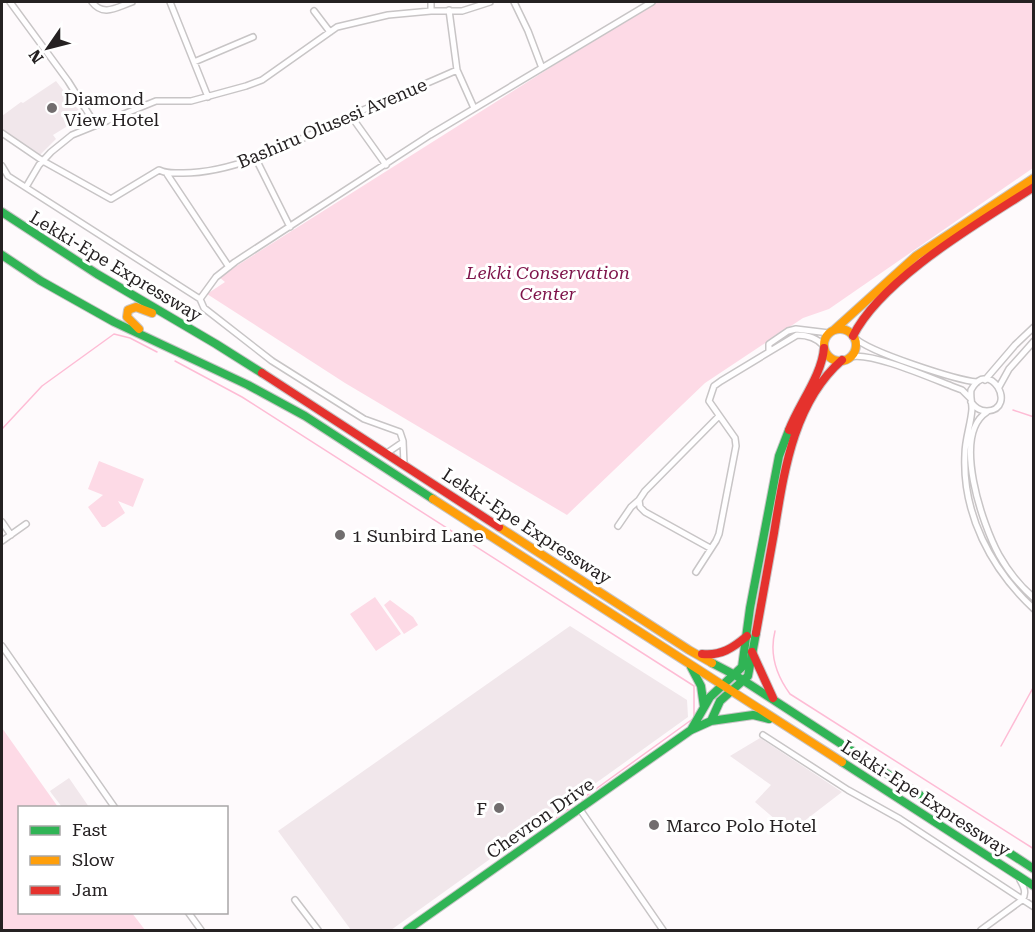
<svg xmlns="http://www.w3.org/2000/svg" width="1035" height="932" viewBox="0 0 1035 932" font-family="'Roboto Serif',serif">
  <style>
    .built { fill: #f1e7eb }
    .green { fill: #fddae6 }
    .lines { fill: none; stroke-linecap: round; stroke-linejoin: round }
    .stream { stroke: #febcd5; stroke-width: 1.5 }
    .street-casing { stroke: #c8c5c6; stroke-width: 8 }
    .fast-casing { stroke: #c8c5c6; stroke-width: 10 }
    .slow-casing { stroke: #c8c5c6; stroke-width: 10 }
    .jam-casing { stroke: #c8c5c6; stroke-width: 10 }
    .street { stroke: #fffeff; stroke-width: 5 }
    .fast { stroke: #30b455; stroke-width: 8 }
    .slow { stroke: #ff9f0a; stroke-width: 8 }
    .jam { stroke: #e5322d; stroke-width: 8 }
    .poi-dot { fill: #716d6e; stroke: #fff; stroke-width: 2 }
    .labels { text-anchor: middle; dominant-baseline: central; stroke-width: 6; stroke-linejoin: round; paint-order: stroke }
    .poi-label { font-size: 18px; fill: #252122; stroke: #fff; text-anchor: start }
    .street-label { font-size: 18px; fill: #252122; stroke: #fff }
    .park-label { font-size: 18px; font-style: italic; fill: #7e134a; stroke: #fff }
  </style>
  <rect width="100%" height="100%" fill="#fefafc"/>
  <path class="built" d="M56,81l25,32 -2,6 -26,16 3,4 -18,18 -23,-16 -13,-13v-12l19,-14 2,1z
    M570,626l117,74 1,17 -297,213h-40l-73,-99z
    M760,738l82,54 -52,40 -35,-30 16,-17 -41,-29z
    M69,778l20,29h-27l-10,-13 -2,-3z"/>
  <path class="green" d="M654,2h379v166l-204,141 -26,9 -98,65 -138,132 -222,-132 -138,-89 18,-12 -6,-5z
    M99,461l45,18 -11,28 -15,-6 7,12 -20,14h-3l-14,-20 15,-12 -15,-6z
    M375,597l26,37 -25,17 -26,-37z
    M390,600l23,17 5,8 -14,9 -20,-29z
    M2,728l56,79 -38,1v104l112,1 13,17h-143z"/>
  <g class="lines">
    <path class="stream" d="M175,361l67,36 452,289v32l-141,102
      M1013,410l21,7
      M2,429l40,-43 72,-52 16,4 27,14
      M775,631c-6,24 1,44 15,63l244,155
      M1001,746l33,-60"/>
    <g class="street-casing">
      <path id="street" d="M10,2l58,79 27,43
        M92,2c11,15 25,5 40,0
        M170,2l38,95
        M431,2v9
        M514,2l14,29 14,37
        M449,10l8,60 17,38
        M314,11l16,21
        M194,62l59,-25
        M356,123l30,42
        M2,133l41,28 68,38 48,-29c9,4 13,3 22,3 59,1 129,-39 182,-63 31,-13 63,-26 94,-40
        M255,157l35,70
        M2,166l6,10 192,123 4,9 68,53 92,58 36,13 3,9 1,23
        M167,174l62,93
        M26,187l13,-22 12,-13 21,-17 84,-34h35l55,-15 16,-6 75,-53 51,-12 43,-4h31l28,-9
        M200,299l16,-22 19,-15 195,-127 222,-133
        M855,338c14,14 101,42 122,44
        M769,350v-6l19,-13 8,-2 33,4
        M850,357c20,-6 83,22 104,30l8,3 9,9
        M985,380l30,-35 19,-18
        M999,387l10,-18 25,-28
        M971,402c4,5 8,9 16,9 32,-2 2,-55 -16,-21 -1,7 1,12 1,19 -1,15 -7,30 -7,45 -3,60 26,115 69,155
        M987,412c-36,23 -4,114 12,143 9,16 21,31 35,43
        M387,453l16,-11
        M2,522l9,13
        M618,526l13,-19 8,-7
        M2,541l24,-17
        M710,548l-65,-36 -5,-5 -1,-7 6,-9 74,-75
        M696,572l20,-31 3,-7 17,-88 -1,-8 -26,-37 5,-15 7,-5 76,-46c10,0 20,3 27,11
        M2,646l113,162
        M763,735l85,55 52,29 134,88
        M579,808l84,122
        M295,900l23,30
        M188,912l13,18
        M981,930l41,-30c5,-7 2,-13 -2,-20"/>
    </g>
    <g class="fast-casing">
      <path id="fast" d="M2,212l95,62 119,70 46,29
        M2,255l39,26 73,41 134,63 57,31 128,83
        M712,663l23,12 299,194
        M691,667l10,19 3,21
        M711,721l42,-6 16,4
        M691,730l19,-33 32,-30 8,-59 29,-152 10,-26
        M842,762l192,124
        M407,930l284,-200 20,-9 9,-20 28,-25 8,-43"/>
    </g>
    <g class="slow-casing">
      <path id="slow" d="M139,329l-12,-12 1,-7 8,-3 16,6
        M824 345a16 16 0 1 1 32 0a16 16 0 1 1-32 0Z
        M834,330l82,-74 118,-78
        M433,499l409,263
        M499,527l190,123 23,13"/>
    </g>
    <g class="jam-casing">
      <path id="jam" d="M853,336c29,-58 127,-114 181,-149
        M262,373l237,154
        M789,430c10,-26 33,-55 35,-82
        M756,633c6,-33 12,-67 18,-100 10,-61 19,-130 68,-173
        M752,652l21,46
        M702,654c19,2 31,-6 45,-18"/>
    </g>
    <use href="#street" class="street"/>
    <use href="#fast" class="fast"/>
    <use href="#slow" class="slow"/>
    <use href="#jam" class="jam"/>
  </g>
  <g class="poi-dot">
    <circle cx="52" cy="108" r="6"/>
    <circle cx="340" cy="535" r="6"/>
    <circle cx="499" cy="808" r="6"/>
    <circle cx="654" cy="825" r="6"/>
  </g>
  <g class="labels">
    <g class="poi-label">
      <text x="64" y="98">Diamond<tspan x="64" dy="21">View Hotel</tspan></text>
      <text x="352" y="535">1 Sunbird Lane</text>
      <text x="487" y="808" text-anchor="end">F</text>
      <text x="666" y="825">Marco Polo Hotel</text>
    </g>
    <g class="street-label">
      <text transform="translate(332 123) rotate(-23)">Bashiru Olusesi Avenue</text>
      <text transform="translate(116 266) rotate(31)">Lekki-Epe Expressway</text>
      <text transform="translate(527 526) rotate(33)">Lekki-Epe Expressway</text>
      <text transform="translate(926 798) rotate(33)">Lekki-Epe Expressway</text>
      <text transform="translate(540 818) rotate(-35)">Chevron Drive</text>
    </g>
    <g class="park-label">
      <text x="548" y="272">Lekki Conservation<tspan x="548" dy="21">Center</tspan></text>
    </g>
  </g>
  <rect width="1035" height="932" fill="none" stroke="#252122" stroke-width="6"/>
  <rect x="18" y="806" width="210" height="108" fill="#ffffff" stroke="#a8a6a7" stroke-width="1.5"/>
  <rect x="30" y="826" width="30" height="9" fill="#30b455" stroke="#a8a6a7" stroke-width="1.5"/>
  <text x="72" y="836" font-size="18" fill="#252122">Fast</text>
  <rect x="30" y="856" width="30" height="9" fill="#ff9f0a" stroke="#a8a6a7" stroke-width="1.5"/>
  <text x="72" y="866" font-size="18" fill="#252122">Slow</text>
  <rect x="30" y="886" width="30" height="9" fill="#e5322d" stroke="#a8a6a7" stroke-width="1.5"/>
  <text x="72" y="896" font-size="18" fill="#252122">Jam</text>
  <g transform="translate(48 48) rotate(235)" stroke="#ffffff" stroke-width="4.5" paint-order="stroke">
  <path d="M0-4.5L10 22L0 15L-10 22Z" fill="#252122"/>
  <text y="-9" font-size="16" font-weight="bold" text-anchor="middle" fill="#252122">N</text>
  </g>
</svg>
